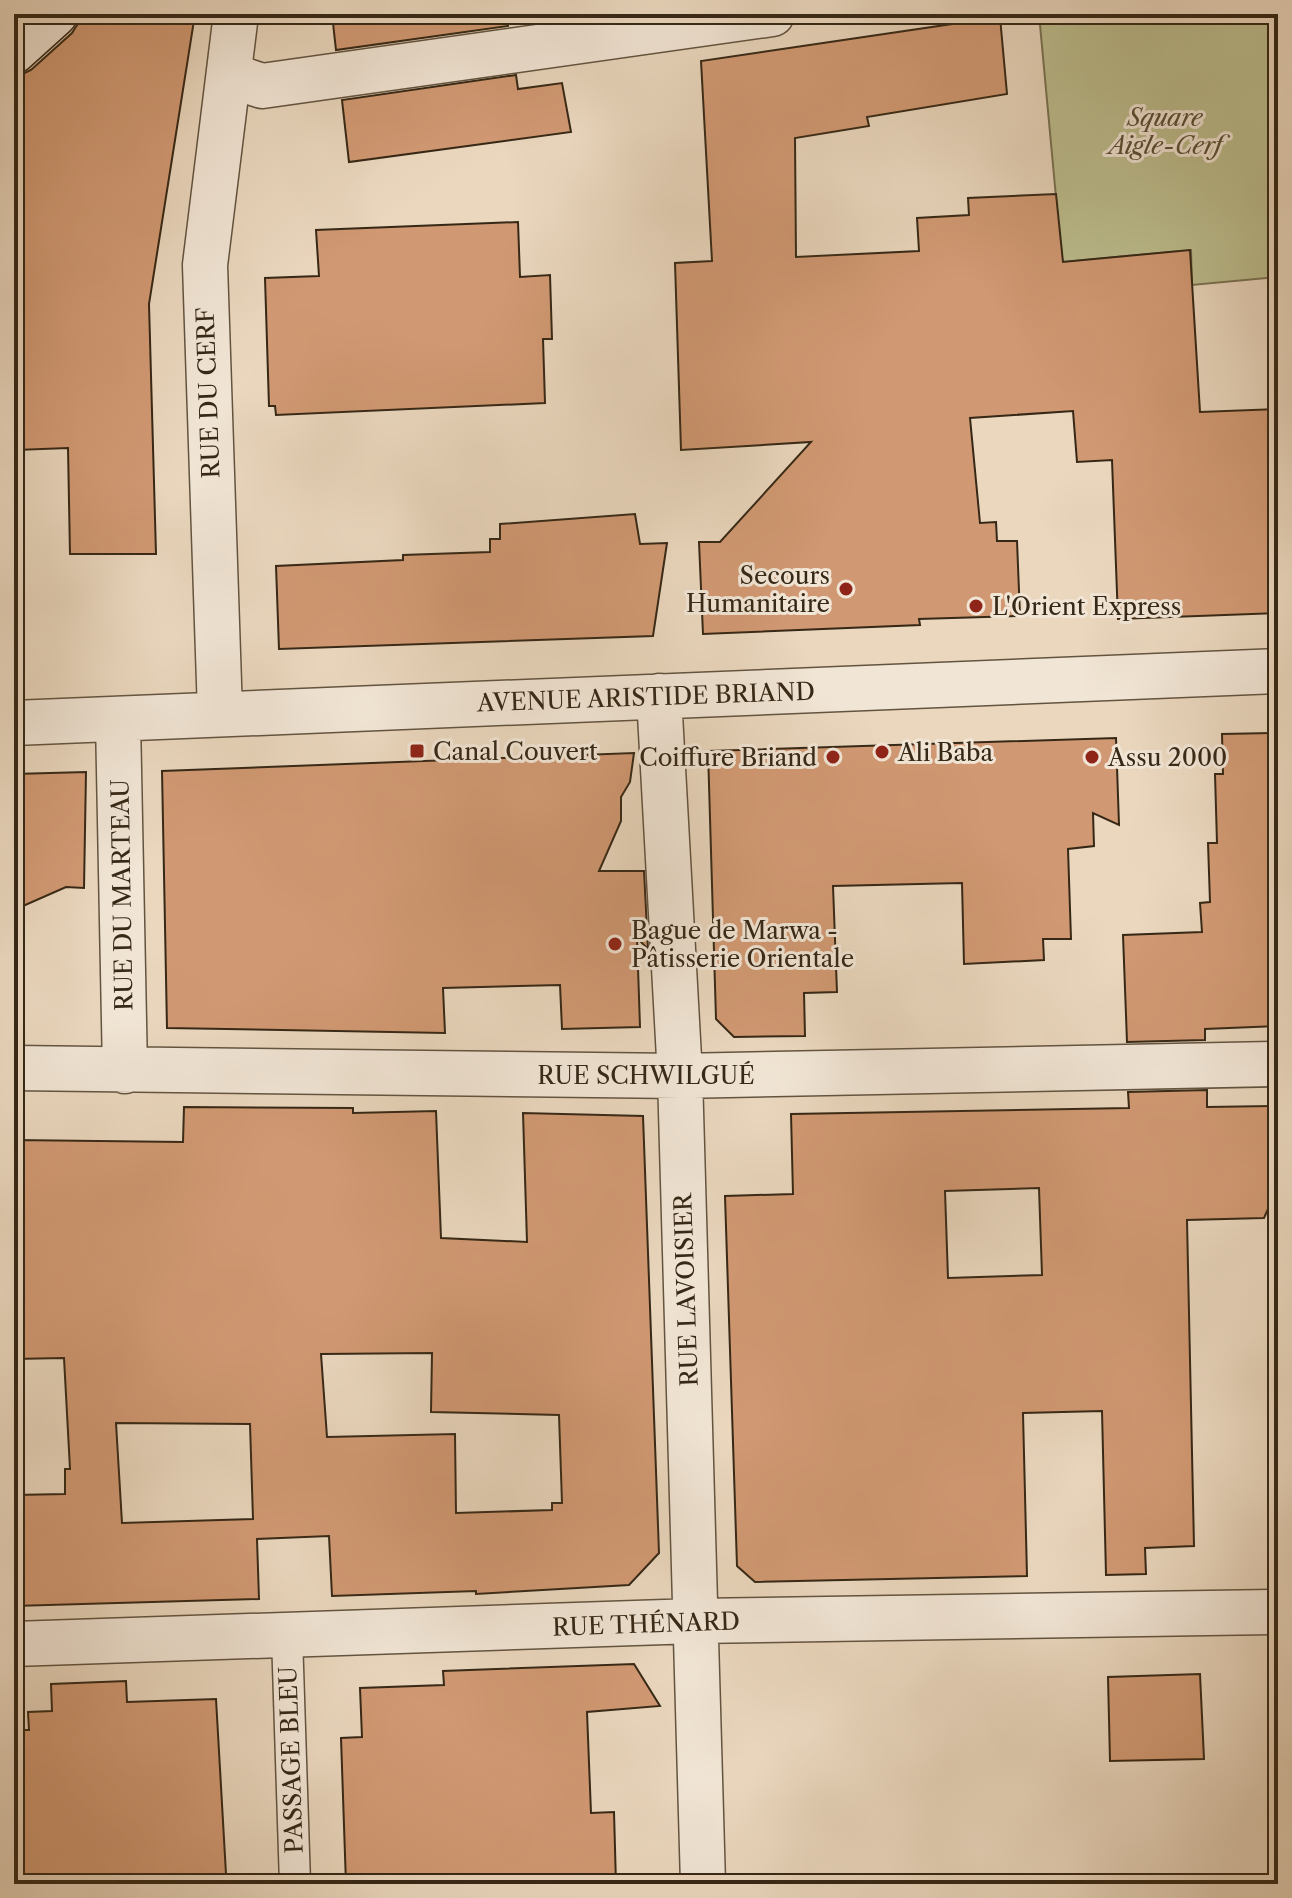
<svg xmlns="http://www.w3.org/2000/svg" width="1292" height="1898" viewBox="0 0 1292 1898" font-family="'Libre Caslon Text',serif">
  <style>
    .green { fill: #bcbd8e; stroke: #797252; stroke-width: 2 }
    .building { fill: #d19973; stroke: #362816; stroke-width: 2; fill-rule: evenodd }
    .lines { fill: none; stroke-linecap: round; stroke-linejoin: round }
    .lane-casing { stroke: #635440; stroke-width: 33 }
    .street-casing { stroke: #635440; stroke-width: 47 }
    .secondary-casing { stroke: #362816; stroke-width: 47 }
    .lane { stroke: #f1e5d5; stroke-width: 30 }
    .street { stroke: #f1e5d5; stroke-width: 44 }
    .secondary { stroke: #f1e5d5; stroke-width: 44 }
    .poi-dot { fill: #8f2418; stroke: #f1e5d5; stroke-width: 3 }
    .labels { text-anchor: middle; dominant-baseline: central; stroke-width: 6; stroke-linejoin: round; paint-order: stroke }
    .park-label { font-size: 24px; font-style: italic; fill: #584d34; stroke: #f1e5d5 }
    .street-label { font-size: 24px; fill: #362816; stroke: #f1e5d5 }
    .poi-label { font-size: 24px; fill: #362816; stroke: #f1e5d5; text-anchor: start }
  </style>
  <rect width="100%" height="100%" fill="#ead7be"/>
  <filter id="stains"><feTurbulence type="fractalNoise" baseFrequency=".0025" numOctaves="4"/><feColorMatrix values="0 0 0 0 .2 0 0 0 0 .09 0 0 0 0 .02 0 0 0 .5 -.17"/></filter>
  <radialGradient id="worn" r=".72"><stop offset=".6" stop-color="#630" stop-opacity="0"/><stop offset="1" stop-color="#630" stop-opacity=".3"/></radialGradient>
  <path class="green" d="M1039,14h239v263l-86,8 -1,-35 -129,12z"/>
  <path class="building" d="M84,14h111l-46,290 7,250h-86l-2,-106 -52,2 -2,-37v-335l17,-8 41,-37z
    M332,14h174l2,12 -172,24z
    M1000,17l7,77 -140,23 2,9 -74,12 1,119 123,-6 -2,-33 52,-3 -1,-17 88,-4 7,68 127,-12 10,162 78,-3v204l-160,6 -6,-159 -35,2 -4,-51 -103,7 10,105 16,-1 1,19h20l3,75 -101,3 1,6 -217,9 -4,-92h21l91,-100 -130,8 -6,-187 37,-2 -11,-200z
    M516,75l2,14 44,-6 9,49 -222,30 -7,-62z
    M518,222l2,55 30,-2 2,64h-9l2,64 -269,12 -1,-9h-6l-4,-128 54,-2 -3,-46z
    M635,514l5,30 27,-1 -14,93 -374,13 -3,-83 127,-6v-5l87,-3v-13h10v-15z
    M1278,733v293l-73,3v11l-78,2 -4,-107 79,-3 -2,-29 10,-1 -2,-59h9l-2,-69h8l-1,-40z
    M1116,738l3,87 -26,-12 1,33 -26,3 3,90h-28l1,21 -80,4 -2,-81 -129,3 4,106 -33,1 1,43 -71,1 -18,-18 -8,-268z
    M634,753l-4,29 -9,15v24l-22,50h45l4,78 -11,-11 3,89 -78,2 -2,-44 -117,3 2,45 -278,-5 -5,-257z
    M86,772l-2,116 -18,-1 -52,23v-136z
    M1207,1090v17l71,-1v81l-14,31 -77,2 7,326 -49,2 1,26 -40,1 -4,-164 -79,2 4,163 -272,6 -18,-16 -12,-370 68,-2 -2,-80 338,-6 -1,-16zM1039,1188l3,87 -94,3 -3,-87z
    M184,1107l169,1v5l83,-2 5,127 86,4 -4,-129 120,3 16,437 -30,32 -153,9v-3l-144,5 -3,-60 -72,3 2,60 -245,7v-111l51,-1v-25h5l-6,-111 -50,1v-219l169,2zM432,1353l-1,59 128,3 3,88h-10v7l-96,3 -1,-79 -128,3 -6,-83zM116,1423l134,1 3,95 -131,4z
    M634,1664l26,42 -73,6 4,101 23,-1 2,72h-270l-5,-146 21,-1 -2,-49 84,-3 -1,-14z
    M1200,1674l4,85 -94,2 -2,-84z
    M126,1681l1,21 89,-3 10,175 -82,4 1,6h-99v-4l-32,1v-151h15l-1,-18 24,-1 -1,-27z"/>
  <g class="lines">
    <g class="lane-casing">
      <path id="lane" d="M287,1636l8,248"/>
    </g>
    <g class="street-casing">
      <path id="street" d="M229,75l33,11 510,-72
        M659,696l21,380 23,808
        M220,713l-15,-448 31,-251
        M118,720l7,351
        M14,723l1264,-52
        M14,1068l666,8 598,-12
        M14,1644l681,-23 583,-9"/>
    </g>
    <g class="secondary-casing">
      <path id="secondary" d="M14,51l41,-37"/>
    </g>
    <use href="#lane" class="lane"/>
    <use href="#street" class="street"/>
    <use href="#secondary" class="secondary"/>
  </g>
  <g class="poi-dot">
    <circle cx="846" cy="589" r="8"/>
    <circle cx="976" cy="606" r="8"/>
    <rect x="409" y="743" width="16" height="16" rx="4"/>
    <circle cx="882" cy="752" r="8"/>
    <circle cx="833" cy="757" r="8"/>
    <circle cx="1092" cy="757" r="8"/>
    <circle cx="615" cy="944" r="8"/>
  </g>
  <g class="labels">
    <g class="park-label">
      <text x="1165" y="117">Square<tspan x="1165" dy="28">Aigle-Cerf</tspan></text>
    </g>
    <g class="street-label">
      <text transform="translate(208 393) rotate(-92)">RUE DU CERF</text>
      <text transform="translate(646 697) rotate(-2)">AVENUE ARISTIDE BRIAND</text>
      <text transform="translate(122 895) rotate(-91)">RUE DU MARTEAU</text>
      <text x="646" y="1075">RUE SCHWILGUÉ</text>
      <text transform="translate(686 1290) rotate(-92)">RUE LAVOISIER</text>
      <text transform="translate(646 1624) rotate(-2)">RUE THÉNARD</text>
      <text transform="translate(291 1760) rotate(-92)">PASSAGE BLEU</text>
    </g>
    <g class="poi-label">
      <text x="830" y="575" text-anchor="end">Secours<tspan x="830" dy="28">Humanitaire</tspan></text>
      <text x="992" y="606">L'Orient Express</text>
      <text x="433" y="751">Canal Couvert</text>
      <text x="898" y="752">Ali Baba</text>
      <text x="817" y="757" text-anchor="end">Coiffure Briand</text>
      <text x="1108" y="757">Assu 2000</text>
      <text x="631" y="930">Bague de Marwa -<tspan x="631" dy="28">Pâtisserie Orientale</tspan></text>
    </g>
  </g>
  <rect width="1292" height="1898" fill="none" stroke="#ead7be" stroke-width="48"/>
  <rect x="16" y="16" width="1260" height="1866" fill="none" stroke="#362816" stroke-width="4"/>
  <rect x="24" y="24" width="1244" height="1850" fill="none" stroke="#362816" stroke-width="2"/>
  <rect width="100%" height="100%" filter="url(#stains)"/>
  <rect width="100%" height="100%" fill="url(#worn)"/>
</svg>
